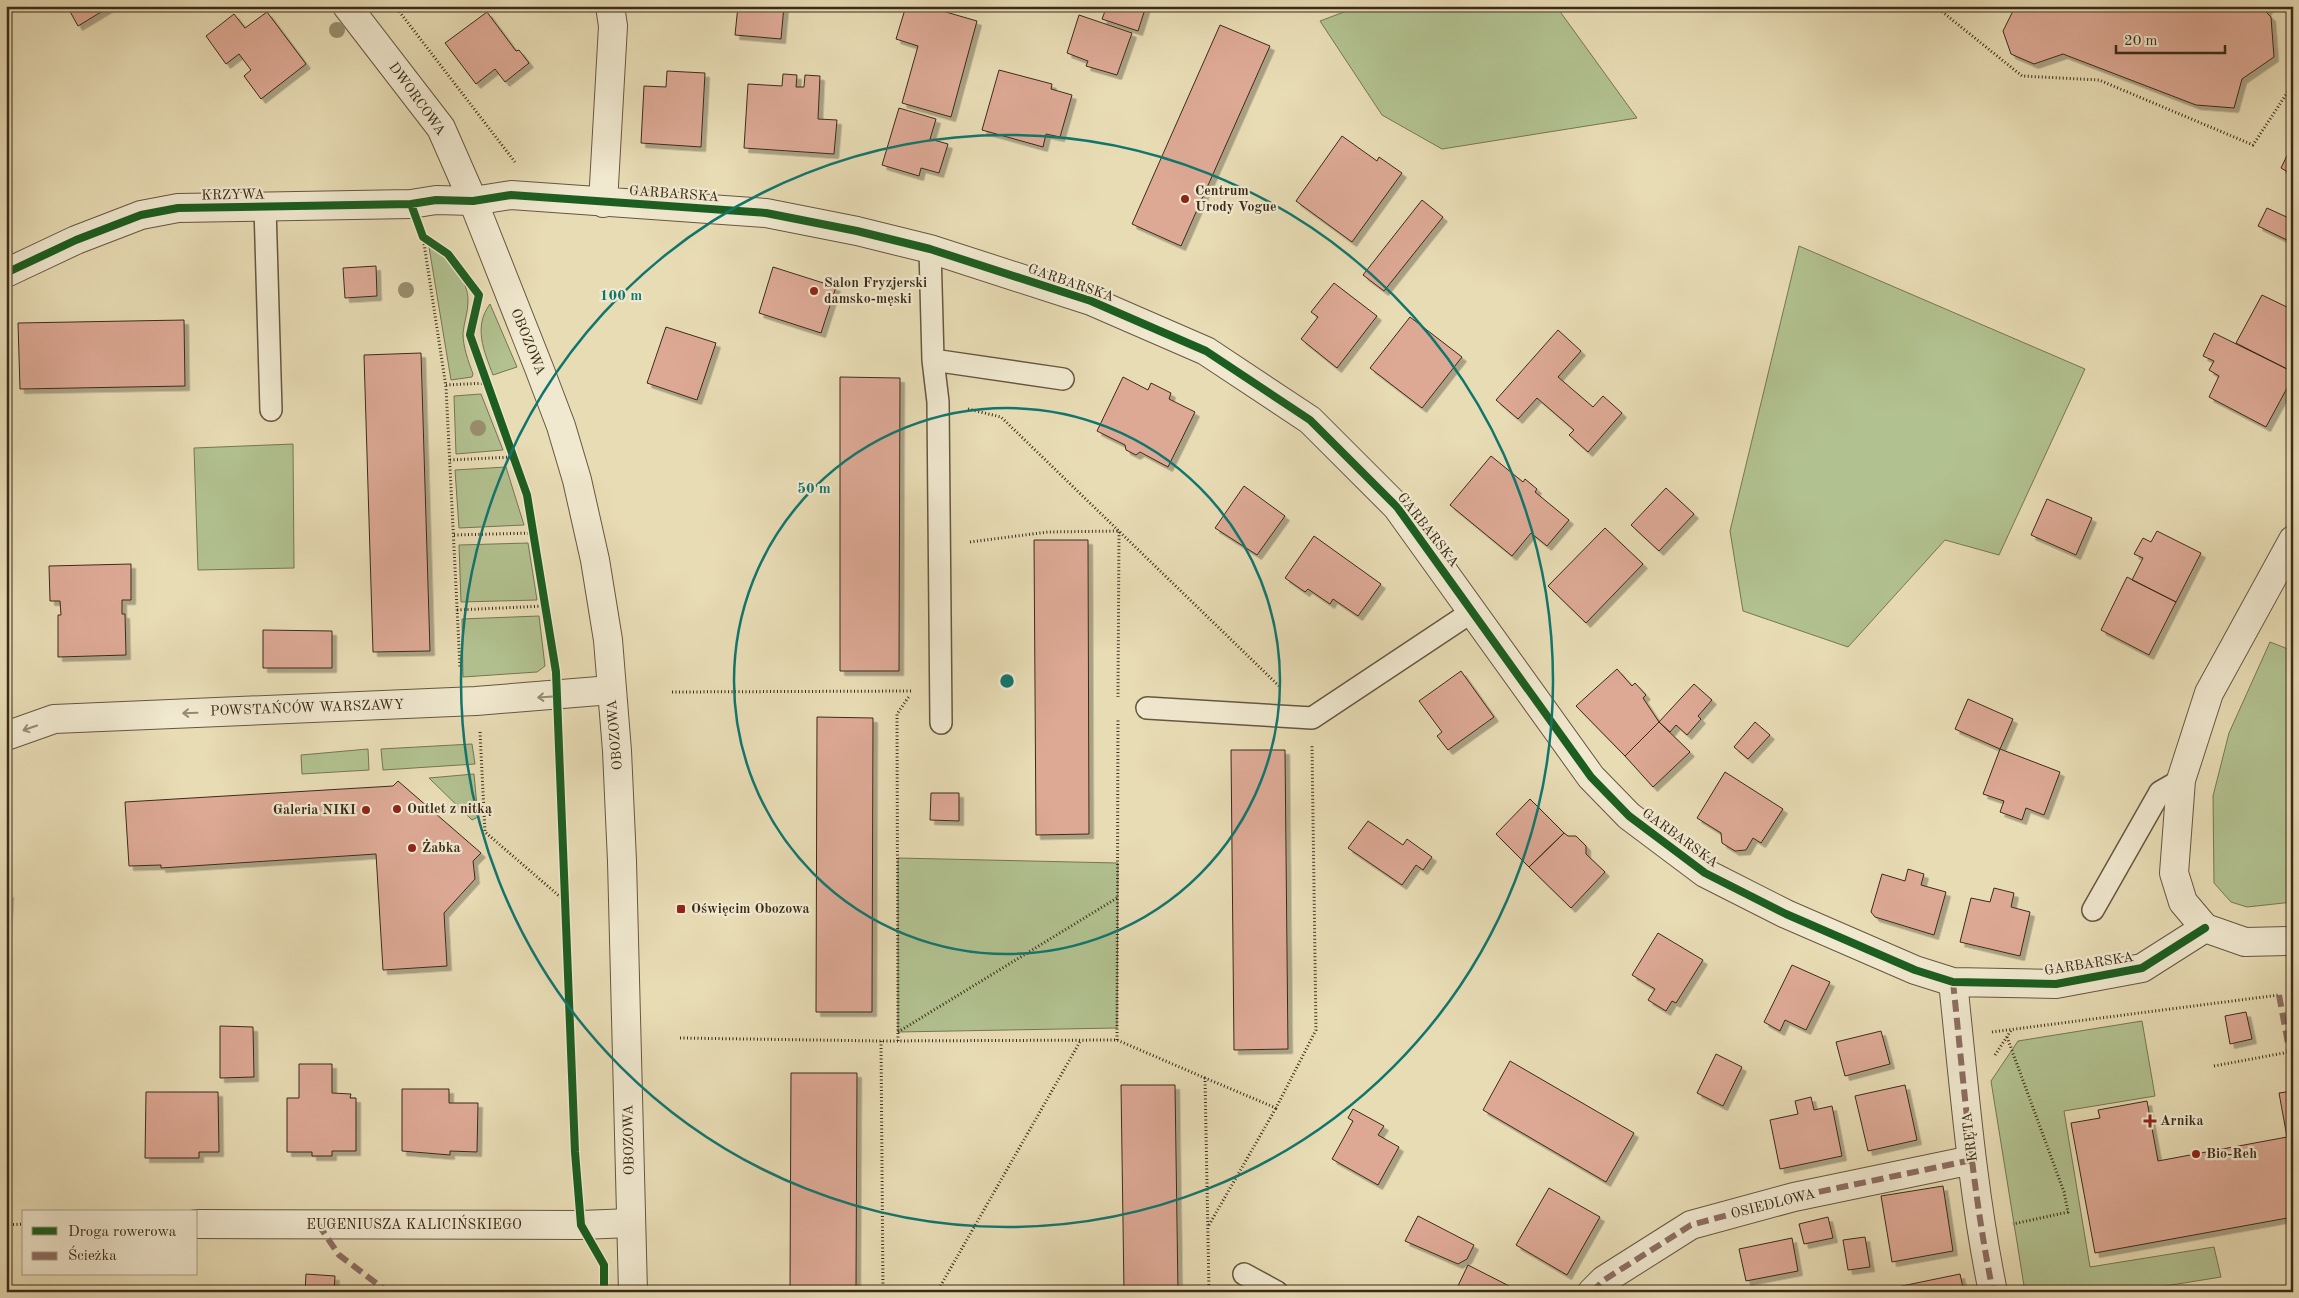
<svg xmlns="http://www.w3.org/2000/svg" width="2299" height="1298" viewBox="0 0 2299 1298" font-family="'Old Standard TT',serif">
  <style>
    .green { fill: #b2c190; stroke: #767654 }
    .building { fill: #dda995; stroke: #3b2b18; filter: url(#shadow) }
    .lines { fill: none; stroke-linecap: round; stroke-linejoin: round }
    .service-casing { stroke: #66573f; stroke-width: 24 }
    .minor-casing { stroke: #66573f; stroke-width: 30 }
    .tertiary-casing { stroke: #66573f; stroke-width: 30 }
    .path { stroke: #3b2b18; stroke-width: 3; stroke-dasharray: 1 2.5; stroke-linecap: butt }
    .service { stroke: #f0e8cf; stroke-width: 21 }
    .minor { stroke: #f0e8cf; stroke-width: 28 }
    .tertiary { stroke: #f0e8cf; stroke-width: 28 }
    .quiet { stroke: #8d6e63; stroke-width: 6; stroke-dasharray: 12 6; stroke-linecap: butt }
    .cycleway-casing { stroke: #f0e8cf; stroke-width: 11 }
    .cycleway { stroke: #1b5e20; stroke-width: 8 }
    .tree { fill: #998f6f }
    .oneway { stroke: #968a74 }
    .ring { fill: none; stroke: #0f766e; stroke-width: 2.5 }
    .poi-dot { fill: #8f2418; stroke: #f0e8cf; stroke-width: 2 }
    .labels { text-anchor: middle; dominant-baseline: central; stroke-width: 4.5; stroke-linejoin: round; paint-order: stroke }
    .street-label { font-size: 14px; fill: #3b2b18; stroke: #f0e8cf }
    .poi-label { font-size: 14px; font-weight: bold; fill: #3b2b18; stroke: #f0e8cf; text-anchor: start }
    .centre { fill: #0f766e; stroke: #f0e8cf; stroke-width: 2.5 }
    .ring-label { font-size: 15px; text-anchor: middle; font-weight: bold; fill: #0f766e; stroke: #f0e8cf; stroke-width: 4.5; stroke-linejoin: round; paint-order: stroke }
  </style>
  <defs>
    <filter id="shadow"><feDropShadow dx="4.5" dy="4.5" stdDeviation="0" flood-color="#0004"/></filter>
  </defs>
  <rect width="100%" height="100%" fill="#e8dcb5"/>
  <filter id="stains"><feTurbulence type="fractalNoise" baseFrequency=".004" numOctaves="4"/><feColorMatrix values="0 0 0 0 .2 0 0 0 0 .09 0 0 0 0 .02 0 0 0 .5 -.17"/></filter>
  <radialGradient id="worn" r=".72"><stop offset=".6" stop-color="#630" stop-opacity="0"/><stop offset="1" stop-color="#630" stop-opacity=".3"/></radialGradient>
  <path class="green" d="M1360,6h196l81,112 -195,31 -60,-34 -62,-94z
    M1799,246l286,123 -86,186 -54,-15 -97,107 -105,-36 -13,-80z
    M429,247c19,10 40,32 39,55 0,10 -4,20 -5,31 0,14 5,27 10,41l-1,3 -21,3z
    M490,304l27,63 -24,8c-9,-24 -20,-48 -3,-71z
    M481,394l22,56 -47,4 -2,-58z
    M293,444l1,124 -96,2 -4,-122z
    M506,467l18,58 -65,3 -4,-58z
    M528,543l9,57 -76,2 -2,-57z
    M539,616l6,50 -8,6 -74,5 -1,-58z
    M2270,642l23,9v251l-46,5 -16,-5 -17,-19 -1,-87 16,-63z
    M472,744l3,20 -92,6 -2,-21z
    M368,749l1,21 -67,4 -1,-19z
    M474,774l4,43 -6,3 -43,-42z
    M898,858l220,5 -1,165 -219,4z
    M2142,1021l13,75 -91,15 26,156 124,-20 7,30 -93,15h-103l-34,-211 27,-40z"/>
  <path class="building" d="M67,6h44l-33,20z
    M738,6h46l-3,33 -46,-4z
    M906,6h19l52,15 -26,96 -49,-14 16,-57 -22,-7z
    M1107,6h39l-8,25 -36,-12z
    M2021,6h248l-3,6 5,5 3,40 -32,22 -8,29 -38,-3 -133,-51 -29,10 -23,-10 -8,-23 11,-22z
    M267,12l39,52 -45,35 -17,-23 7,-6 -12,-16 -13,10 -20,-28 28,-22 11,14z
    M487,12l29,39 3,-1 10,13 -24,19 -10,-13 -19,15 -31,-41z
    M1079,15l53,18 -15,42 -31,-9 2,-5 -21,-8z
    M1220,25l50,21 -89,200 -49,-22z
    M999,70l53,14 -1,5 21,6 -12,42 -14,-3 -3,13 -61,-17z
    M667,71l38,2 -4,74 -60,-4 3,-57 22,1z
    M783,74l14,1 -1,12h8l1,-12 15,1 -2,43 19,1 -3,34 -90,-6 4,-64 34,2z
    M899,108l37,11 -6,20 18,5 -9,29 -18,-5 -2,8 -37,-11z
    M1342,136l35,25 2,-4 23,16 -50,69 -56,-41z
    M2293,143v32l-12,-7z
    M1422,200l21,17 -59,74 -21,-16z
    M2267,208l26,12v23l-35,-17z
    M376,266l1,30 -32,2 -2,-30z
    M773,267l63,20 -15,46 -62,-20z
    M1334,283l43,33 -40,52 -36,-29 17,-22 -7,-5z
    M2262,295l31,15v62l-57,-29z
    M1410,317l52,40 -40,51 -52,-40z
    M184,320l1,66 -165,3 -2,-66z
    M666,327l50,16 -19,57 -50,-17z
    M1558,330l23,21 -23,26 35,30 10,-11 19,17 -34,39 -19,-17 5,-5 -37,-32 -19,21 -22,-19z
    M2214,333l79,39v5l-27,50 -57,-30 10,-21 -10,-6 5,-9 -11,-5z
    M421,353l9,298 -57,1 -9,-297z
    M840,377l60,1 -1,293h-59z
    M1123,377l25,13 3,-7 20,10 -2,6 26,13 -27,55 -28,-15 -4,3 -10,-5 -1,-5 -28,-14z
    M1491,456l32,26 2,-3 12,10 -2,3 34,28 -22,26 -16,-13 -19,23 -62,-51z
    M1244,486l41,30 -28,39 -42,-27z
    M1666,488l28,26 -35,37 -28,-26z
    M2047,499l45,19 -16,37 -45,-20z
    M1605,528l38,36 -57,59 -38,-37z
    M2157,531l44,22 -25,49 -44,-22 11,-22 -9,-4 9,-16 8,4z
    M1314,536l67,48 -23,32 -25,-17 -3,5 -22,-15 -3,3 -20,-14z
    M1034,540h54l1,294 -53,1z
    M131,564v36h-9v14h3l1,41 -68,2v-42h3l-1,-14h-10l-1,-35z
    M2127,577l49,25 -27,53 -48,-25z
    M263,630l69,1v37h-69z
    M1617,669l15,17 3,-3 11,12 -3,3 16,24 -34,34 -49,-50z
    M1461,671l33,46 -46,33 -11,-14 5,-4 -23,-31z
    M1694,684l18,16 -14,16 3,3 -14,16 -11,-10 -6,7 -11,-10z
    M1968,699l45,20 -13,30 -45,-20z
    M817,717l56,1 -1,294h-56z
    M1659,722l31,30 -37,35 -28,-31z
    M1755,722l15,13 -22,24 -14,-12z
    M2000,749l60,23 -16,43 -18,-7 -4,12 -22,-8 4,-11 -21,-7z
    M1231,750h54l3,299 -54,1z
    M1725,772l58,37 -22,34 -8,-5 -7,12 -11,1 -13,-8 -1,-10 -24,-15z
    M398,781l83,72 -8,8 2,18 -31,34 3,53 -64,4 -7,-116 -215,14v-3l-32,1 -4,-64 268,-16z
    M931,793h28v28l-29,-1z
    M1530,799l34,34 -35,34 -33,-33z
    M1368,821l35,24 4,-6 25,18 -9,13 -7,-5 -14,20 -54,-37z
    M1564,833l4,3h8l10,10v8l19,18 -34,36 -42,-41z
    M1908,869l16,5 -3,11 25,7 -12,43 -59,-18 -4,-5 11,-38 23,7z
    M1994,888l20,5 -3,14 19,5 -10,44 -60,-14 11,-44 19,4z
    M6,893h3l-3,48z
    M1658,933l45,27 -27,43 -4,-2 -6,10 -18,-11 7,-11 -23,-14z
    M1792,965l38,17 -24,48 -21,-10 -5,11 -16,-9z
    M2246,1012l6,27 -22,5 -5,-28z
    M220,1026l33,1 1,50 -34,1z
    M1881,1031l9,33 -45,12 -9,-34z
    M1716,1054l26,13 -19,39 -26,-13z
    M1510,1061l124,72 -28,49 -123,-72z
    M299,1064h33v29l19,1 -1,4h6v53h-24v5h-20v-4h-25v-54h12z
    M791,1073h66l-1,219h-66z
    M1121,1085h54l3,207h-54z
    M1905,1085l12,55 -49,11 -13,-55z
    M402,1089h47v14h29l-1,49 -27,-1v4l-48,-4z
    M2293,1091v126l-198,36 -24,-130 29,-5 -2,-8 49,-9 11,60 129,-24 -8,-44z
    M146,1092h72l1,60h-20v6h-54z
    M1811,1097l3,13 18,-4 10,50 -62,13 -10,-49 28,-6 -3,-13z
    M1353,1109l31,17 -6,9 21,12 -21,38 -46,-26 21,-38 -5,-3z
    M1943,1186l10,65 -61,11 -11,-66z
    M1549,1188l51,29 -33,58 -51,-30z
    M1418,1216l56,29 -7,14 -9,5 -53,-23z
    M1828,1217l5,21 -29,6 -5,-20z
    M1865,1237l5,30 -22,3 -5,-30z
    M1792,1238l6,33 -52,10 -7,-32z
    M1468,1265l53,27h-66z
    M306,1274l29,2 -1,16h-29z
    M1960,1274l4,18h-66l-1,-5z"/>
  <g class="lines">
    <g class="service-casing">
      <path id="service" d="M265,207l6,203
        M930,249l3,111 5,42 3,321
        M933,360l130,19
        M1147,708l165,10 161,-107
        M2093,910l67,-118 21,-12
        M1244,1274l33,18"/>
    </g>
    <g class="minor-casing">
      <path id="minor" d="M603,203l10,-177 -3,-20
        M6,273l70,-33 65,-25 37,-7 233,-4 25,-4 37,1 38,-6 255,18 91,18 73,18 161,52 115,50 104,69 87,87 194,270 38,39 76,57 81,41 129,56 38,12 103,2 86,-16 63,-40
        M6,736l48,-17 422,-18 135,-11
        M2205,928l-22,-26 -9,-29 7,-93 28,-87 84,-153
        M2205,928l40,14 48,-1
        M1953,982c11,103 19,208 40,310
        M196,1224l385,1 50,-2
        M1592,1292l12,-12 87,-55 103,-28 178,-37"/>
    </g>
    <g class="tertiary-casing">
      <path id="tertiary" d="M347,6l94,122 32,73 66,167 22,58 16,54 18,80 13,80 9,111 5,110 11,431"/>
    </g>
    <path class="path" d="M395,6l120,156
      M1942,6l-2,4 82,66 77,4 154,65 40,-61
      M423,237l23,150 14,281
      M446,385l40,-2
      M968,409l33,8 278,269
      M450,460l63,-3
      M454,535l79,-2
      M970,542l78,-10 71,-1 -1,166
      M457,610l88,-4
      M672,692l240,-1
      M480,732l5,100 80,69
      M898,1032l219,-134
      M1992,1032l287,-37
      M2007,1037l57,155 4,20 -55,12
      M680,1038l201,3 236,-1 88,38
      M1117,1040l1,-322
      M881,1041l2,251
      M898,1041l-1,-327 13,-19
      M1995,1055l17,-26
      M2214,1066l75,-14
      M6,1225l18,-1
      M1209,1225l67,-117
      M937,1292l144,-252
      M1209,1292l-4,-214 71,30 40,-78 -4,-284"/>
    <use href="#service" class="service"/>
    <use href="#minor" class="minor"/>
    <use href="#tertiary" class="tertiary"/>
    <path class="quiet" d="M1953,982c11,103 19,208 40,310
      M2279,995l14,75
      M318,1224l21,31 49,37
      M1592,1292l12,-12 87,-55 103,-28 178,-37"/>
    <g class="cycleway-casing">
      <path id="cycleway" d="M411,204l12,33 25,17 31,41 -9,40 57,160 29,177 19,480 6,73 23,40v27
        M6,273l70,-33 65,-25 37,-7 233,-4 25,-4 37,1 38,-6 255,18 91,18 73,18 161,52 115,50 104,69 87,87 194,270 38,39 76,57 81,41 129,56 38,12 103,2 86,-16 63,-40"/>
    </g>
    <use href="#cycleway" class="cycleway"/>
  </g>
  <g class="tree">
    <circle cx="337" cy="30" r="8"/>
    <circle cx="406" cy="290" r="8"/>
    <circle cx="478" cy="428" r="8"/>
  </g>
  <defs><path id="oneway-shaft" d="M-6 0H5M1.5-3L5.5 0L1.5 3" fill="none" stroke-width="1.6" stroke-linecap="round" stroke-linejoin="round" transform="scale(1.25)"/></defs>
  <g class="oneway">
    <use href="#oneway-shaft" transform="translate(545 697) rotate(176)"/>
    <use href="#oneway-shaft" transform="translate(190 713) rotate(178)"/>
    <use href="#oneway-shaft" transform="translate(30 728) rotate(161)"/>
  </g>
  <g class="ring">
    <circle cx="1007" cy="681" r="273"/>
    <circle cx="1007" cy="681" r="546"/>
  </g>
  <g class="poi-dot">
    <circle cx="1185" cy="199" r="5"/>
    <circle cx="814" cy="291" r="5"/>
    <circle cx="397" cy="809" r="5"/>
    <circle cx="366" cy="810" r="5"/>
    <circle cx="412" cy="848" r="5"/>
    <rect x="676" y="904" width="10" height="10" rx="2.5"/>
    <path d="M2147.5 1113.5h5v5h5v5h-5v5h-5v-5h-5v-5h5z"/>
    <circle cx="2196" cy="1154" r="5"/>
  </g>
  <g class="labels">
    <g class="street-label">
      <text transform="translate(417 99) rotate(54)">DWORCOWA</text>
      <text transform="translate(674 194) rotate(4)">GARBARSKA</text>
      <text transform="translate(233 195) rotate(-1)">KRZYWA</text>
      <text transform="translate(1071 283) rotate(19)">GARBARSKA</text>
      <text transform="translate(528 342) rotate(68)">OBOZOWA</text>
      <text transform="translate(1428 530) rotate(52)">GARBARSKA</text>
      <text transform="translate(307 708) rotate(-2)">POWSTAŃCÓW WARSZAWY</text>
      <text transform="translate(615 735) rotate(-95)">OBOZOWA</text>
      <text transform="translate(1680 838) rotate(36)">GARBARSKA</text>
      <text transform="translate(2089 964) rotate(-9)">GARBARSKA</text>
      <text transform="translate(1970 1137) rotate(-97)">KRĘTA</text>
      <text transform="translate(629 1140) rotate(-91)">OBOZOWA</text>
      <text transform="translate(1773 1204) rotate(-14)">OSIEDLOWA</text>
      <text x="414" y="1225">EUGENIUSZA KALICIŃSKIEGO</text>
    </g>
    <g class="poi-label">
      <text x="1195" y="191">Centrum<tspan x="1195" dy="16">Urody Vogue</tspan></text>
      <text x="824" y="283">Salon Fryzjerski<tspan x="824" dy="16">damsko-męski</tspan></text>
      <text x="407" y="809">Outlet z nitką</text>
      <text x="356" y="810" text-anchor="end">Galeria NIKI</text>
      <text x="422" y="848">Żabka</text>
      <text x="691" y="909">Oświęcim Obozowa</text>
      <text x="2160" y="1121">Arnika</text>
      <text x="2206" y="1154">Bio-Reh</text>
    </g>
  </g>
  <circle cx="1007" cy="681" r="8" class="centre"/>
  <g class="ring-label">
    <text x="621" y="300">100 m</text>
    <text x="814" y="493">50 m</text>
  </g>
  <rect width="2299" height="1298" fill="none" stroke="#e8dcb5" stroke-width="25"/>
  <rect x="8" y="8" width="2284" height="1283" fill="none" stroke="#3b2b18" stroke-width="2.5"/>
  <rect x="12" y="12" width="2274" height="1273" fill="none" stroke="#3b2b18"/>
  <rect x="22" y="1210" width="175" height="65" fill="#f0e8cf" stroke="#a89c86"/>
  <rect x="32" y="1227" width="25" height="8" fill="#1b5e20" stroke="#a89c86"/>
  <text x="68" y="1236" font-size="15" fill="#3b2b18">Droga rowerowa</text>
  <rect x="32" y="1252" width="25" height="8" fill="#8d6e63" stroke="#a89c86"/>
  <text x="68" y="1260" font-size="15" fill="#3b2b18">Ścieżka</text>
  <path d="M2116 45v8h109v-8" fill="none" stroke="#3b2b18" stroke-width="2.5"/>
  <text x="2124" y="45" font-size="15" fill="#3b2b18" stroke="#f0e8cf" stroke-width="4" paint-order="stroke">20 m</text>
  <rect width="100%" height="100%" filter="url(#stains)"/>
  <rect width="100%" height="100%" fill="url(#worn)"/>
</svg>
